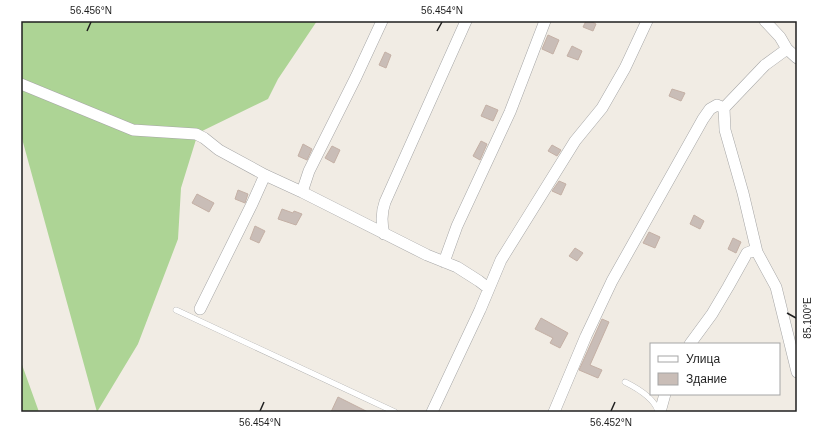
<svg xmlns="http://www.w3.org/2000/svg" width="818" height="433" viewBox="0 0 818 433" font-family="Helvetica,sans-serif">
  <style>
    .forest { fill: #add495 }
    .building { fill: #c9bdb7; stroke: #c4b0a5 }
    .lines { fill: none; stroke-linecap: round; stroke-linejoin: round }
    .service-casing { stroke: #a6a6a6; stroke-width: 6 }
    .minor-casing { stroke: #a6a6a6; stroke-width: 12 }
    .service { stroke: #fff; stroke-width: 5.5 }
    .minor { stroke: #fff; stroke-width: 11 }
    .ticks { fill: none; stroke: #1f1f1f; stroke-width: 1.5 }
    .neatline { fill: none; stroke: #1f1f1f; stroke-width: 1.5 }
    .ticks-label { font-size: 10px; text-anchor: middle; fill: #1f1f1f }
  </style>
  <rect width="100%" height="100%" fill="#f1ece4"/>
  <path class="forest" d="M21,21h296l-39,58 -10,20 -70,34 -17,55 -3,51 -40,105 -41,68 -76,-277z
    M21,362l18,50h-18z"/>
  <path class="building" d="M586,21h4l6,3 -3,7 -10,-4z
    M548,35l11,5 -6,14 -11,-5z
    M572,46l10,5 -4,9 -11,-4z
    M385,52l6,3 -5,13 -7,-3z
    M672,89l13,4 -4,8 -12,-5z
    M486,105l12,5 -5,11 -12,-5z
    M481,141l6,3 -7,16 -7,-4z
    M303,144l9,5 -5,11 -9,-4z
    M552,145l9,5 -4,6 -9,-5z
    M332,146l8,4 -6,13 -9,-5z
    M559,181l7,3 -5,11 -9,-4z
    M238,190l10,4 -3,9 -10,-4z
    M197,194l17,9 -5,9 -17,-9z
    M282,209l11,4 1,-2 8,3 -6,11 -18,-6z
    M694,215l10,6 -4,8 -10,-5z
    M255,226l10,5 -6,12 -9,-4z
    M649,232l11,5 -5,11 -12,-5z
    M733,238l8,4 -5,11 -8,-4z
    M575,248l8,5 -6,8 -8,-5z
    M541,318l27,15 -8,15 -10,-5 3,-5 -18,-9z
    M602,319l7,3 -19,43 12,5 -4,8 -19,-8z
    M338,397l30,15h-37z"/>
  <g class="lines">
    <g class="service-casing">
      <path id="service" d="M176,310l219,102
        M625,382c12,6 29,16 33,29"/>
    </g>
    <g class="minor-casing">
      <path id="minor" d="M765,21l15,16 7,12 10,9
        M21,84l112,46 63,4 8,4 15,12 46,25 37,17 125,63 30,12 22,14 9,7
        M724,108l41,-43 22,-16
        M302,192l7,-21 47,-94 26,-56
        M384,234c-3,-12 -3,-21 1,-32l81,-181
        M444,262l13,-36 53,-114 35,-91
        M200,309l52,-105 13,-29
        M690,344l22,-30 16,-27 19,-34 8,-3 2,2
        M432,412l48,-102 21,-50 74,-119 27,-33 23,-40 22,-47
        M554,412l32,-76 26,-55 91,-162 7,-10 7,-4 7,3 1,22 18,63 14,59 19,35 21,85
        M660,412l5,-18"/>
    </g>
    <use href="#service" class="service"/>
    <use href="#minor" class="minor"/>
  </g>
  <path class="ticks" d="M87,31l4,-9M437,31l5,-9M787,313l9,5M260,411l4,-9M611,411l4,-9"/>
  <rect width="818" height="433" fill="none" stroke="#ffffff" stroke-width="44"/>
  <rect x="650" y="343" width="130" height="52" fill="#ffffff" stroke="#a5a5a5"/>
  <rect x="658" y="356" width="20" height="6" fill="#ffffff" stroke="#a5a5a5"/>
  <text x="686" y="363" font-size="12" fill="#1f1f1f">Улица</text>
  <rect x="658" y="373" width="20" height="12" fill="#c9bdb7" stroke="#a5a5a5"/>
  <text x="686" y="383" font-size="12" fill="#1f1f1f">Здание</text>
  <rect x="22" y="22" width="774" height="389" class="neatline"/>
  <g class="ticks-label">
    <text x="91" y="14">56.456°N</text>
    <text x="442" y="14">56.454°N</text>
    <text transform="translate(807 318) rotate(-90)" y="4">85.100°E</text>
    <text x="260" y="426">56.454°N</text>
    <text x="611" y="426">56.452°N</text>
  </g>
</svg>
